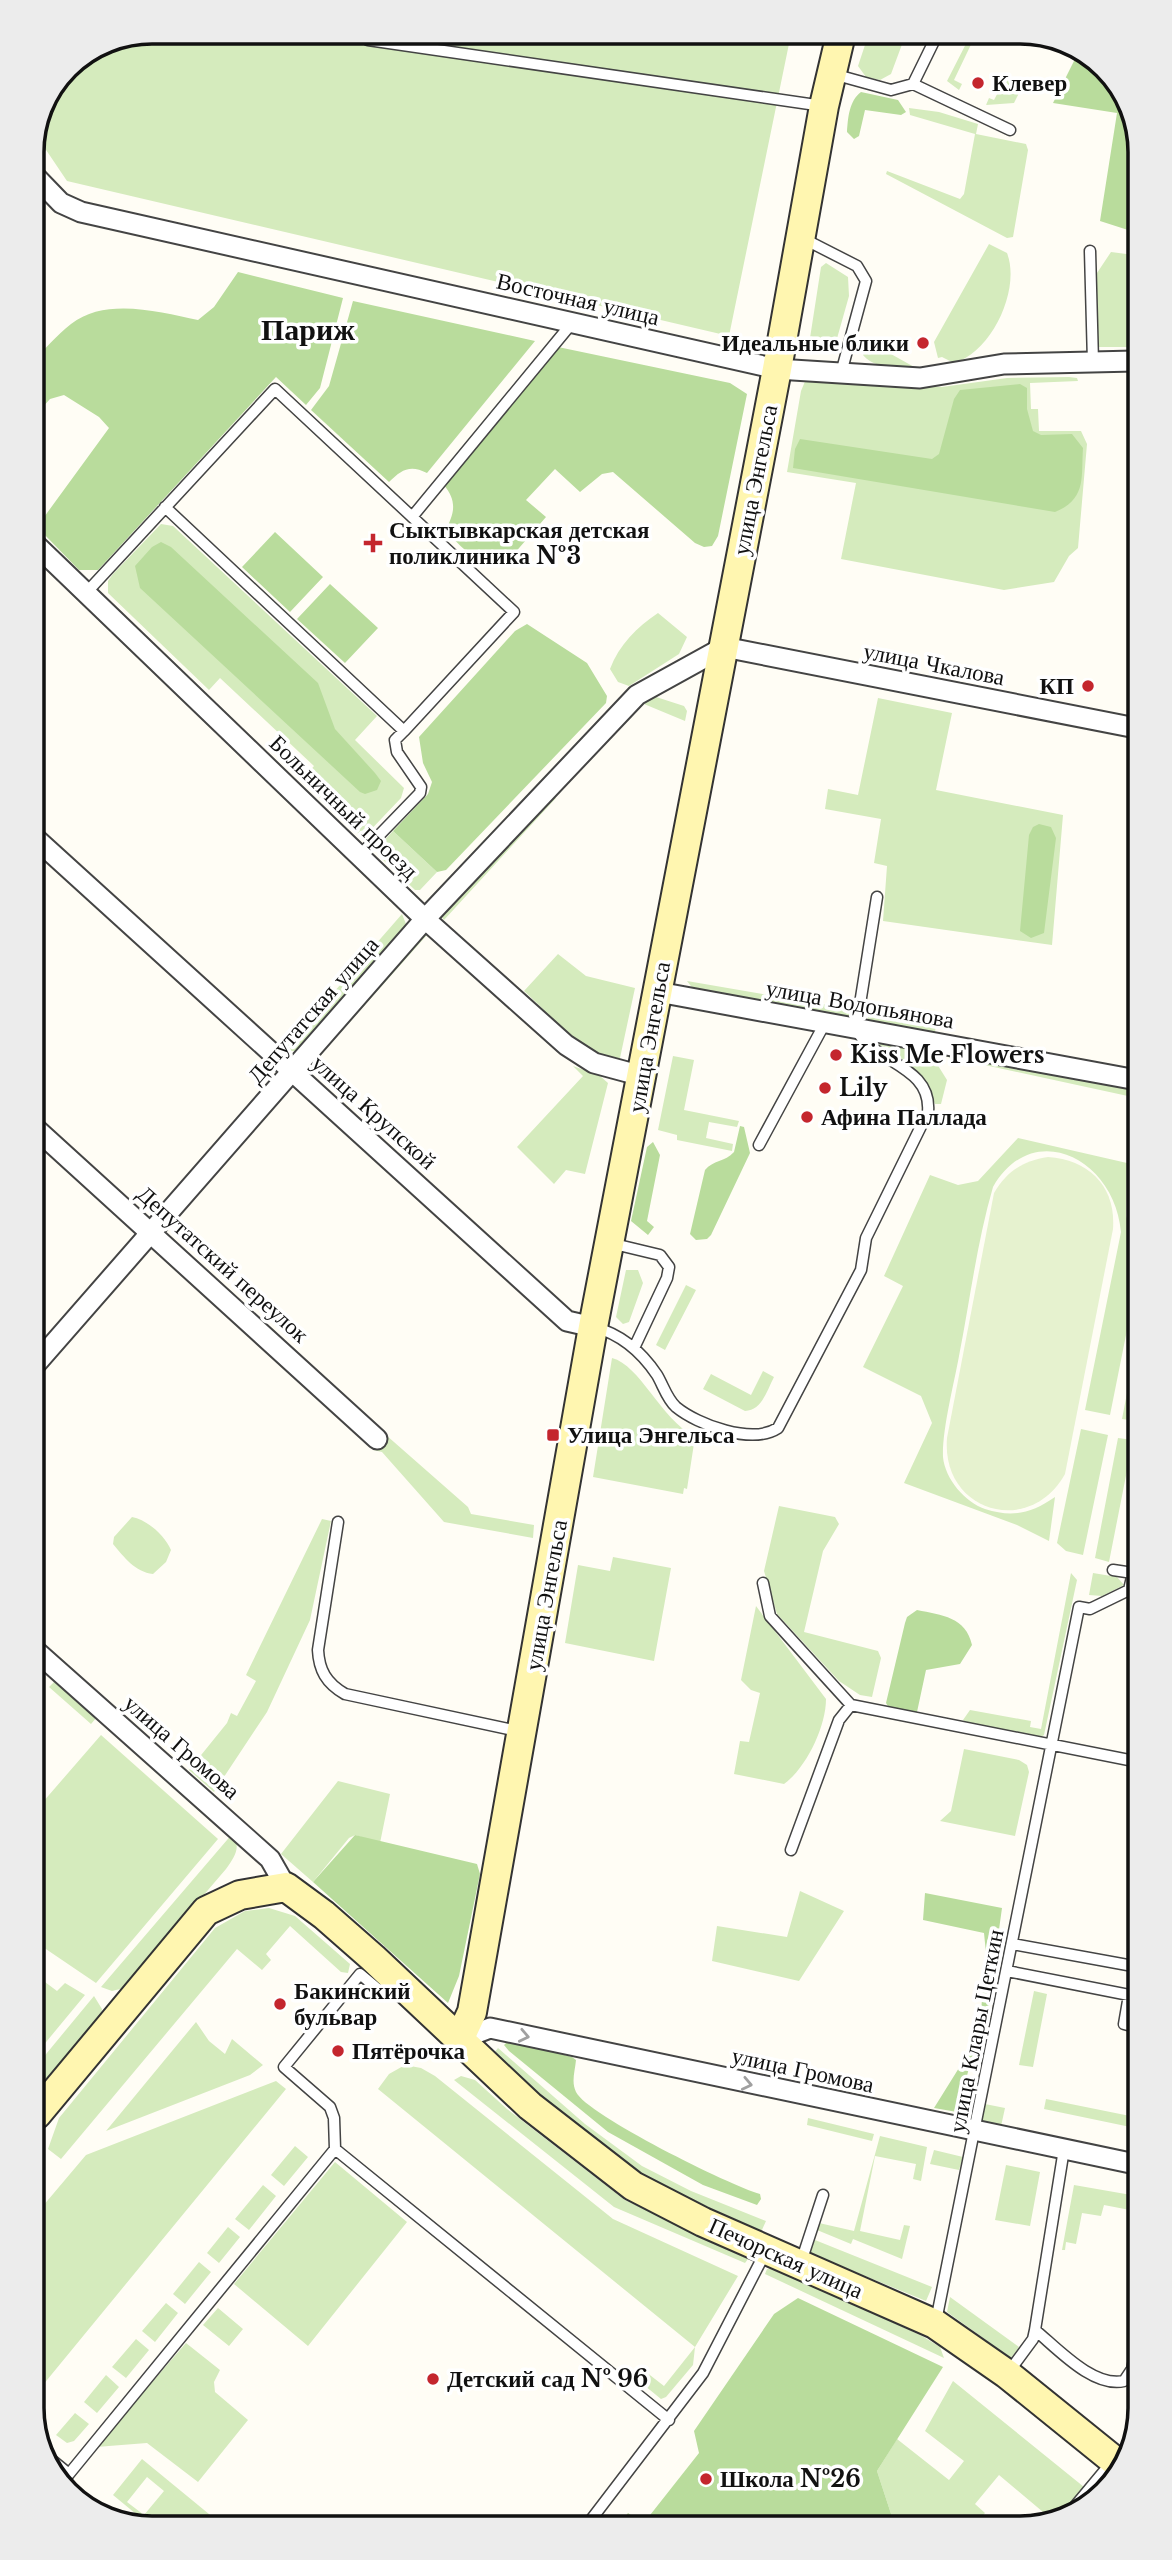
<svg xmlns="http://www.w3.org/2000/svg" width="1172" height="2560" viewBox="0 0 1172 2560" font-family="'Libre Baskerville',serif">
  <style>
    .green { fill: #d5ebbd; fill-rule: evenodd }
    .forest { fill: #b9dc9c }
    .pitch { fill: #e6f2cf }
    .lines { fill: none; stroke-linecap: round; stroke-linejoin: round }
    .lane-casing { stroke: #444; stroke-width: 13 }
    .street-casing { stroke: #444; stroke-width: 23 }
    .secondary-casing { stroke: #333; stroke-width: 32 }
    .lane { stroke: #fff; stroke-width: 10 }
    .street { stroke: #fff; stroke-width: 19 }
    .secondary { stroke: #fff6b0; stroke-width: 28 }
    .oneway { stroke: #a0a0a0 }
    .poi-dot { fill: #c4262e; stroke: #fff; stroke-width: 2.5 }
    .labels { text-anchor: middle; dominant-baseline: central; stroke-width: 7; stroke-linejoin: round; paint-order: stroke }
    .poi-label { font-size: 23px; font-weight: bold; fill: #111; stroke: #fff; text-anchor: start }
    .street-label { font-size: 23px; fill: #111; stroke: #fff }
    .district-label { font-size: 30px; font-weight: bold; fill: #111; stroke: #fff }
    .rim { fill: none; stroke: #111; stroke-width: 3.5 }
  </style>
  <rect width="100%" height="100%" fill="#fffdf5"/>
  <path class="green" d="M972,32h5l-23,48 8,4 -3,6 -12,-9z
    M869,33h32l3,6 -13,35 -11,6 -14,-3 -8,-11z
    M791,34l-62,302 -662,-155 -31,-46 31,-68 39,-26z
    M1005,79l17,8 -8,16 -28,2 3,-7 5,2z
    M909,108l30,4 39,12 -2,10 50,10 2,6 -15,87 -6,1 -121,-64 1,-3 73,28 4,-5 11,-60 -65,-19z
    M989,244l18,9c14,36 -15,99 -53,110l-12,-6 -4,1 -4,-16z
    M1111,252l23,3 1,92h-38l-2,-71z
    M826,263l22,14 1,19 -13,46c-7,7 -20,4 -26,-4l11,-71z
    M873,344l43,24c-15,2 -43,0 -53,-13l2,-6z
    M1069,377l8,1 1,3 -48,2 1,26h7l1,22h42l6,13 -9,104 -9,8 -15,26 -50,8 -163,-31 15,-76 -69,-11 14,-81 5,-12 136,8 65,-9z
    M161,524l12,2 204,190 -22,24 49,48 -3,10 -38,40 -59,-55 -1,-4 11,-13 -94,-88 -11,12 -101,-97v-12l5,-7z
    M658,613l29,24 -8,17 -50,32 -11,-4 -8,-13c9,-24 27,-42 48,-56z
    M653,696l31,10 3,5 -2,10 -41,-17z
    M878,698l74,15 -16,77 127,25 -11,130 -169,-24 4,-55 -13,-3 7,-44 -56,-10 3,-20 30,6z
    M552,796l4,2 -112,122 -4,-5z
    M393,831l44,41 -17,18h-5l-36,-34 1,-11z
    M402,914l4,10 -109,127h-7l-4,-4z
    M425,933l2,2 -118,133 -2,-2z
    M558,954l28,22 49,12 -15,70c-34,2 -72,-46 -96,-67z
    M687,981l164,28 -1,8 -156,-27z
    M869,1014l67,11 -1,7 -68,-11z
    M875,1042l52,6 20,32 -6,24h-6c-13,-31 -33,-45 -60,-62z
    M939,1051l198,37v10l-194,-42z
    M673,1056l21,4 -10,50 55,11 -2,6 -28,-5 -3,16 27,6 -1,7 -55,-11v-5l-19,-5z
    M573,1066l27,10 8,7 -23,91 -19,-4 -12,14 -37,-37 66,-71z
    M1018,1138l109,25 -1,53 11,30v34l-27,135 -25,-5 36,-178c-6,-73 -88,-115 -128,-45 -16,55 -23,113 -34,169 -5,28 -17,74 -16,101 2,22 22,45 42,52 28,9 47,4 70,-12l-6,44 -32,-16 -113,-42 28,-60 -11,-27 -58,-29 40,-81 -19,-10 46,-101 28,10 20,-4z
    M626,1270h12l5,13 -14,39 -6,2 -7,-7z
    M686,1285l10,5 -31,60 -9,-5z
    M1137,1341l1,74 -2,6 -14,-2z
    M612,1358c28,7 48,60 83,79l-8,52 -3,-1 -1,6 -90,-17z
    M763,1371l11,6c-7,13 -12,34 -29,34l-42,-22 8,-15 40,21z
    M1081,1429l27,6 -25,120 -17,-4 -9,-8z
    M386,1435l82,72 3,7 63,11 -1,13 -89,-16 -62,-70 -9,-2z
    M1118,1438l15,2 -24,122 -14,-4z
    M779,1506l56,11 4,7 -16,27 -19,81 74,19 3,7 -9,39 -12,-2 -21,-14 -62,-67 -13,-43z
    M132,1517c16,3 33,19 39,33l-5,12 -13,12c-18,-2 -29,-17 -40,-30l1,-7z
    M322,1519l9,2 -21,99 -43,92 -53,80 -25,-22 38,-47 4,-10 6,3 19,-35 -10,-6z
    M613,1557l58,11 -17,93 -89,-18 13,-78 32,6z
    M1071,1573l6,7 -33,155 -5,3 -72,-14 -4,-4 7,-10 61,11 -1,6 11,2z
    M1093,1573l24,4 7,8 -22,11 -13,-1z
    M756,1606l70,93c0,28 -20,69 -42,85l-50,-10 6,-33 9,1 11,-49 -9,-3 -10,-10z
    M54,1682l43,35 -6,7 -42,-37z
    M101,1735l117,104 -122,144 -59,-40 -1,-133z
    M964,1749l55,11 8,5 2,7 -14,64 -75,-15 11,-10z
    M338,1781l52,13 -10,49 -25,-8 -6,3 -36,44 -32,-28z
    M233,1833c8,15 2,23 -7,36l-102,119 -12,3 -11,-4z
    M800,1891l44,20 -45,70 -87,-20 5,-35 70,11z
    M269,1908l26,8 55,48 -2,9 -7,-1 -51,-46 -24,28 5,6 -9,10 -25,-21 -176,210 -13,-10 11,-31 156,-190 30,-17z
    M37,1976l20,15 8,-8 20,12 -48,58z
    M1034,1991l13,3 -14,73 -14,-2z
    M94,1996l8,13 -1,7 -64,77v-28z
    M196,2022l13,19 16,13 7,-15 31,26 -13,10 -144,56z
    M498,2048l87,76 57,42 49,25 75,30 -5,11 -122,-58 -64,-43 -81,-78z
    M405,2065l16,3 14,8 178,143 125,57 -43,71 -2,18 -27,32 -5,2 -22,-18 7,-9 18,14 31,-39 -317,-258 11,-15z
    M461,2076l14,4 32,29 118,91 123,59 -3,4 -131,-56 -160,-127z
    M276,2081l10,8 -248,302 -1,-178 49,-58z
    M1046,2099l94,19v11l-96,-20z
    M985,2104l20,4 -5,23 -20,-4z
    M808,2118l66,16 -2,7 -65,-16z
    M880,2136l47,11 -6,34 -8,-2 3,-15 -41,-8 -15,75 40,9 4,-15 6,1 -8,33 -49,-20 -2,5 -34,-14 2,-7 35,8z
    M295,2146l13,11 -24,29 -13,-11z
    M934,2150l29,7 -4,13 -29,-6z
    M335,2162l72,60 -99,124 -74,-62z
    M1006,2165l34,7 -10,54 -35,-6z
    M263,2185l13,11 -27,34 -14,-11z
    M1074,2185l63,11 -2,15 -31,-6 -3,11 -19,-3 -6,31 -10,-2 -1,8h-3z
    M228,2227l12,10 -21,26 -12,-10z
    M815,2240l117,47 -6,14 -117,-48z
    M199,2262l12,10 -26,32 -12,-10z
    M776,2268l146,68 18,11 4,11 -179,-84 2,-5z
    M950,2297l69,50 -8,11 -64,-46z
    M166,2303l12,10 -23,29 -13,-11z
    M218,2308l25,21 -14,17 -26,-21z
    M136,2339l13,11 -23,28 -14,-11z
    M186,2343l34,27 -6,12 1,10 33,28 -50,62 -51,-39 -51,4z
    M106,2375l13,12 -22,26 -13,-11z
    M953,2381l131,106 -29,35h-20l8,-10 -44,-37 -24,29 10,9 -8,10h-83l-17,-52 20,-32 52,41 15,-19 -39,-30z
    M75,2413l14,11 -15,17 -7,2 -11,-8z
    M142,2459l84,69h-73l-40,-33zM147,2477l17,14 -20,24 -17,-13z"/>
  <path class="forest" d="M1079,51l15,6 40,56v109l-6,8 -28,-9 17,-108 -64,-10z
    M861,92l37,8 8,12 -5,3 -36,-5 -6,26 -5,3 -7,-7c1,-14 2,-31 14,-40z
    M238,272l105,26 -23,90 -14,17 -30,-28 -178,193h-19l-39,-40 -1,-6 70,-96 -10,-11 -35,-22 -14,4 -18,20v-57c13,-13 25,-27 39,-38 35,-27 88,-12 127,-4l16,-13z
    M353,301l182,40 -108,132c-17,-9 -26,-3 -38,9l-78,-72 18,-24z
    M558,347l172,36 17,11 -29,142 -6,10 -8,1 -9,-4 -82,-71 -11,2 -22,18 -25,-23 -29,31 20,17 -40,46c-30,4 -40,-13 -61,-32 10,-18 12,-30 -1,-46z
    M1020,384l7,4v21l6,22 8,4 31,-1 11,14c-2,29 4,51 -28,64l-262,-44 2,-19 5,-10 132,20 7,-5 15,-55 6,-9z
    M275,532l48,45 -33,35 -48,-45z
    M161,542l10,5 147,136 17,46 40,44 6,8 -4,9 -12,4 -5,-2 -220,-204 -5,-22 17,-19z
    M330,584l48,44 -33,35 -48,-44z
    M527,624l60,39 20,33 -1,7 -160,167 -9,2 -44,-41 35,-37 4,-12 -9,-19 -4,-26 96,-106z
    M1039,824l12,3 5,11 -12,95 -13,5 -11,-7 9,-96 4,-8z
    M740,1126l4,1 6,26 -39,82 -4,4 -11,1 -6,-6 15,-64c8,-10 20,-8 29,-18z
    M653,1142l7,13 -13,66 7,6 -6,8 -17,-14 16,-74z
    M917,1610c25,5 49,7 55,35l-12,19 -34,6 -9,42c-10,3 -27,0 -31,-9l19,-80 2,-6z
    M355,1835l122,29 3,10 -21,102 -11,27 -135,-121z
    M925,1893l77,15 -16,115 -3,2 -3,-2 6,-70 -2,-20 -61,-13z
    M977,2039l-20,73 -23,-4z
    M509,2040l63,17 4,3c-1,11 -5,22 0,32 11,23 155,94 184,102l1,5 -4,6 -54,-20 -95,-53 -99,-81 -5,-6z
    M798,2298l145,69 -66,104 17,52 -275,2 9,-12 15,11 56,-71 -5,-22 80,-117z"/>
  <path class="pitch" d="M1048,1157c42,3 68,30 65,72l-48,245c-36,64 -124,38 -118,-36l47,-245c13,-22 29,-32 54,-36z"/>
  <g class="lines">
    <g class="lane-casing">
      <path id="lane" d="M368,40l455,66
        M833,74l58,16 22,-6 25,-51
        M913,84l97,46
        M804,239l53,27 9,15 -25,92
        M1090,251l3,111
        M412,517l160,-194
        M86,593l189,-204 239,223 -110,119 -239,-224
        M360,855l60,-62 1,-6 -24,-35 -2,-12 9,-9
        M759,1145l66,-122
        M610,1243l50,12 9,12 -2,11 -33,70
        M594,1327c26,7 47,24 63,48 6,10 10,24 19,32 22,18 76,38 102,21l83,-158 5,-32 62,-126c4,-47 -55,-49 -72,-83l21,-132
        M338,1522l-20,128c1,20 8,33 27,44l173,37
        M1113,1570l20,3
        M763,1583l7,33 81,89 288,57
        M791,1850l48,-130 12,-15
        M1013,1944l120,22 6,-32
        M1007,1971l122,24 -5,29 15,4
        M335,2149l-1,-31 -4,-11 -46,-40 76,-93 25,21 6,-1 9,-9
        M1064,2149l-29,181c22,18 58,58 89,51l8,-12 8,-37
        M801,2262l22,-67
        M936,2321l143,-714 11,2 39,-19 4,-17 5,1
        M1008,2373l25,-34 2,-9
        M41,2451l28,23 266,-325 334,271
        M1066,2517l45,-54
        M587,2525l116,-152 63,-122"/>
    </g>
    <g class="street-casing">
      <path id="street" d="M32,173l29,30 20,9 696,157 143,9 84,-14 131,-3
        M33,542l392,377 141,126 28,18 48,13
        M34,837l533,484 26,6
        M658,992l479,88
        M34,1127l343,312
        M35,1365l390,-446 212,-224 87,-48 412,81
        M36,1651l234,208 16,28
        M459,2040l31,-12 650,137"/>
    </g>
    <g class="secondary-casing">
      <path id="secondary" d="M459,2040l13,-28 121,-685 184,-958 47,-263 17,-72
        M37,2114l169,-203 34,-16 46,-8 38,28 49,43 157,148 103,80 70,36 232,102 72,50 114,92"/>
    </g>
    <use href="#lane" class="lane"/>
    <use href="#street" class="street"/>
    <use href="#secondary" class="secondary"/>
  </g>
  <defs><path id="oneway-chevron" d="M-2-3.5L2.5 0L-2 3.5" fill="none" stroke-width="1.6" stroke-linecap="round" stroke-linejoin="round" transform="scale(1.75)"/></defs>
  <g class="oneway">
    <use href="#oneway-chevron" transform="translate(524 2036) rotate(12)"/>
    <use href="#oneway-chevron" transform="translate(747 2084) rotate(12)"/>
  </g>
  <g class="poi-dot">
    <circle cx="978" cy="83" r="7"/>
    <circle cx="923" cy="343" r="7"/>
    <path d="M369.5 532.5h7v7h7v7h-7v7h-7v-7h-7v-7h7z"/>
    <circle cx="1088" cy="686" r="7"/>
    <circle cx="836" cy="1055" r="7"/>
    <circle cx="825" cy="1088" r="7"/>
    <circle cx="807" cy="1117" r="7"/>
    <rect x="546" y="1428" width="14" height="14" rx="3.5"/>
    <circle cx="280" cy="2004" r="7"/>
    <circle cx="338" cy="2051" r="7"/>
    <circle cx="433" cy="2379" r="7"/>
    <circle cx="706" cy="2479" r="7"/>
  </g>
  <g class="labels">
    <g class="poi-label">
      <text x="992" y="83">Клевер</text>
      <text x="909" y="343" text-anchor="end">Идеальные блики</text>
      <text x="389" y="530">Сыктывкарская детская<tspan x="389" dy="26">поликлиника №3</tspan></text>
      <text x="1074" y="686" text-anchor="end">КП</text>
      <text x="850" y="1055">Kiss Me Flowers</text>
      <text x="839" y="1088">Lily</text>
      <text x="821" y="1117">Афина Паллада</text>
      <text x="567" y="1435">Улица Энгельса</text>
      <text x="294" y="1991">Бакинский<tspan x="294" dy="26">бульвар</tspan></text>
      <text x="352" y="2051">Пятёрочка</text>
      <text x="447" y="2379">Детский сад № 96</text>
      <text x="720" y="2479">Школа №26</text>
    </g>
    <g class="street-label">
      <text transform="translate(578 299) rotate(13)">Восточная улица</text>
      <text transform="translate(755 480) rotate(-79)">улица Энгельса</text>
      <text transform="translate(934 664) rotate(11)">улица Чкалова</text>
      <text transform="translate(344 807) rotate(44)">Больничный проезд</text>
      <text transform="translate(860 1004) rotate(10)">улица Водопьянова</text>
      <text transform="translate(313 1010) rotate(-49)">Депутатская улица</text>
      <text transform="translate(649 1037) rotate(-80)">улица Энгельса</text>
      <text transform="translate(374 1112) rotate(42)">улица Крупской</text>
      <text transform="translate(223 1264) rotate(42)">Депутатский переулок</text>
      <text transform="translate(546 1595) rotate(-80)">улица Энгельса</text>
      <text transform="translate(182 1747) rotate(41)">улица Громова</text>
      <text transform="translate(976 2031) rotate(-79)">улица Клары Цеткин</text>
      <text transform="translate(803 2070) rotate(12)">улица Громова</text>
      <text transform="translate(786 2258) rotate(24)">Печорская улица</text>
    </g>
    <g class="district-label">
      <text x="308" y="329">Париж</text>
    </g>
  </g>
  <path d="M0 0H1172V2560H0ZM152 44H1020A108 108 0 0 1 1128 152V2408A108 108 0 0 1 1020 2516H152A108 108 0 0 1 44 2408V152A108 108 0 0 1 152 44Z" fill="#ececec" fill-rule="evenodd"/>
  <path class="rim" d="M152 44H1020A108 108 0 0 1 1128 152V2408A108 108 0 0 1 1020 2516H152A108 108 0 0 1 44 2408V152A108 108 0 0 1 152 44Z"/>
</svg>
